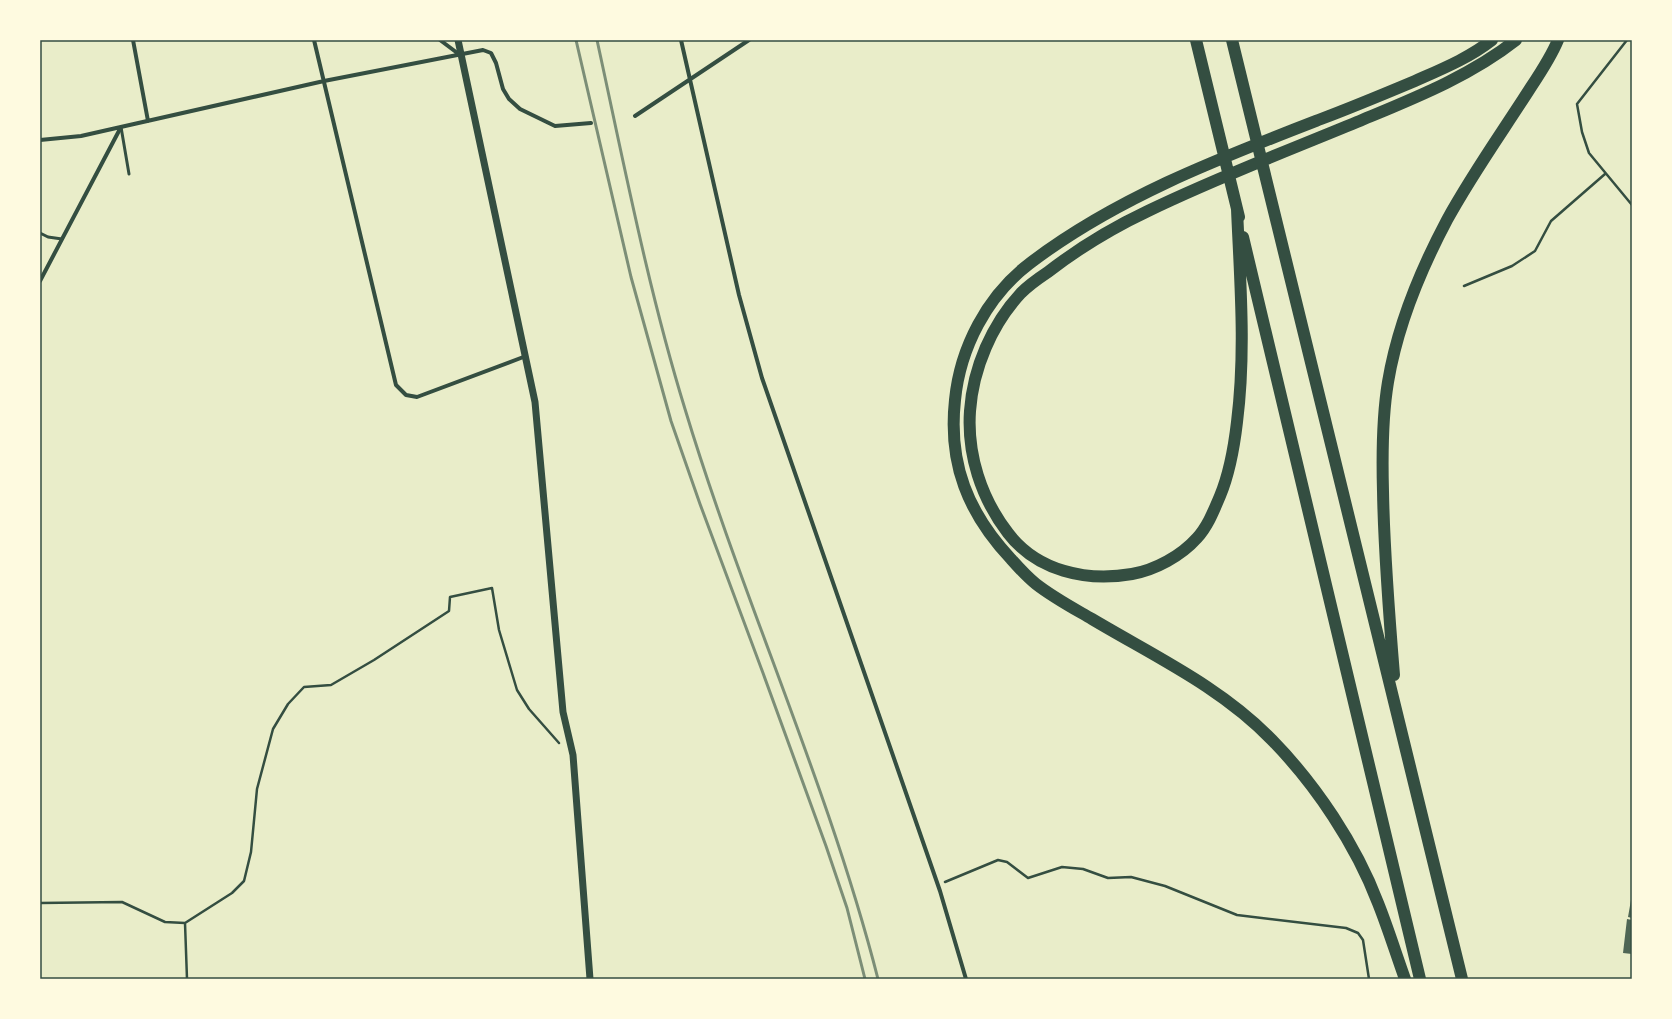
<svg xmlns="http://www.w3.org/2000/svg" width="1672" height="1019" viewBox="0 0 1672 1019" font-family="'Fira Sans Condensed',sans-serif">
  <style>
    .building { fill: #4f6655 }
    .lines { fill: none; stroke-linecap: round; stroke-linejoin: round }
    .path { stroke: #344e41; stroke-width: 2.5 }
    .service { stroke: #344e41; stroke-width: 3 }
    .minor { stroke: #344e41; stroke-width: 4 }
    .tertiary { stroke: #344e41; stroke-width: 7 }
    .motorway { stroke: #344e41; stroke-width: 12 }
    .rail { stroke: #7c8e77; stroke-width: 3 }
    .neatline { fill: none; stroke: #344e41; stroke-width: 1.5 }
  </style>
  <rect width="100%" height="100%" fill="#e9edc9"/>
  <path class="building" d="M1631,900h1v18l-4,-1z
    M1627,919l5,1v34l-9,-1z"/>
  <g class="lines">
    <path class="path" d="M1627,40l-50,64 5,28 7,21 43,52
      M1464,286l48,-20 23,-15 16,-30 54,-47
      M945,882l53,-22 9,2 21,16 34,-11 21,2 25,9 23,-1 34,9 72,29 109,13 12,5 5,7 6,39
      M40,903l82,-1 43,20 20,1 47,-30 12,-12 7,-29 6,-63 16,-60 15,-25 16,-17 27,-2 43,-25 75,-49 1,-14 42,-9 7,42 18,60 12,19 30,34
      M185,923l2,56"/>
    <path class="service" d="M121,127l8,47
      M40,233l8,4 14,2"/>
    <path class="minor" d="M133,40l15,81
      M314,40l82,345 10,10 11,2 109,-41
      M440,40l20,15
      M681,40l58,255 23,83 178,513 26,88
      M635,116l114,-76
      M40,140l41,-4 243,-55 159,-31 8,3 5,10 7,26 6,10 11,10 35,17 36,-3
      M40,281l81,-154"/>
    <path class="tertiary" d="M458,40l77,362 28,310 10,43 17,224"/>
    <path class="motorway" d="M1196,40l43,177
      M1232,40l230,939
      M1237,209c3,71 9,142 0,213 -3,26 -7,50 -17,74 -6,14 -12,30 -23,42 -16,18 -42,32 -65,36 -46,8 -95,-3 -124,-41 -27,-35 -41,-79 -38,-122 3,-43 22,-87 51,-118 8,-8 18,-15 27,-21 31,-24 64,-44 100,-61 68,-33 139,-60 209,-89 55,-23 112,-45 159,-82
      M1243,237l177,742
      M1394,675c-5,-61 -10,-122 -11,-184 -1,-36 -1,-73 5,-109 9,-54 33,-113 59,-162 25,-46 56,-89 84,-133 10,-15 20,-30 27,-47
      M1405,979c-9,-25 -17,-51 -27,-76 -22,-58 -62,-118 -106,-163 -51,-53 -118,-84 -180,-121 -19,-11 -38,-21 -56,-35 -9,-7 -17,-16 -25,-25 -43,-46 -63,-95 -56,-159 5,-52 32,-104 74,-136 86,-66 191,-106 292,-145 32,-12 63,-25 94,-38 27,-12 54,-23 77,-41"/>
    <path class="rail" d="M576,40l55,237 40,144 29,83 63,169 63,173 21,62 18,71
      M597,40c27,124 51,249 88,369 58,192 143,375 193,570"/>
  </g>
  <rect width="1672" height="1019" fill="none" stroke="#fefae0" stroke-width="82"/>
  <rect x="41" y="41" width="1590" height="937" class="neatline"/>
</svg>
